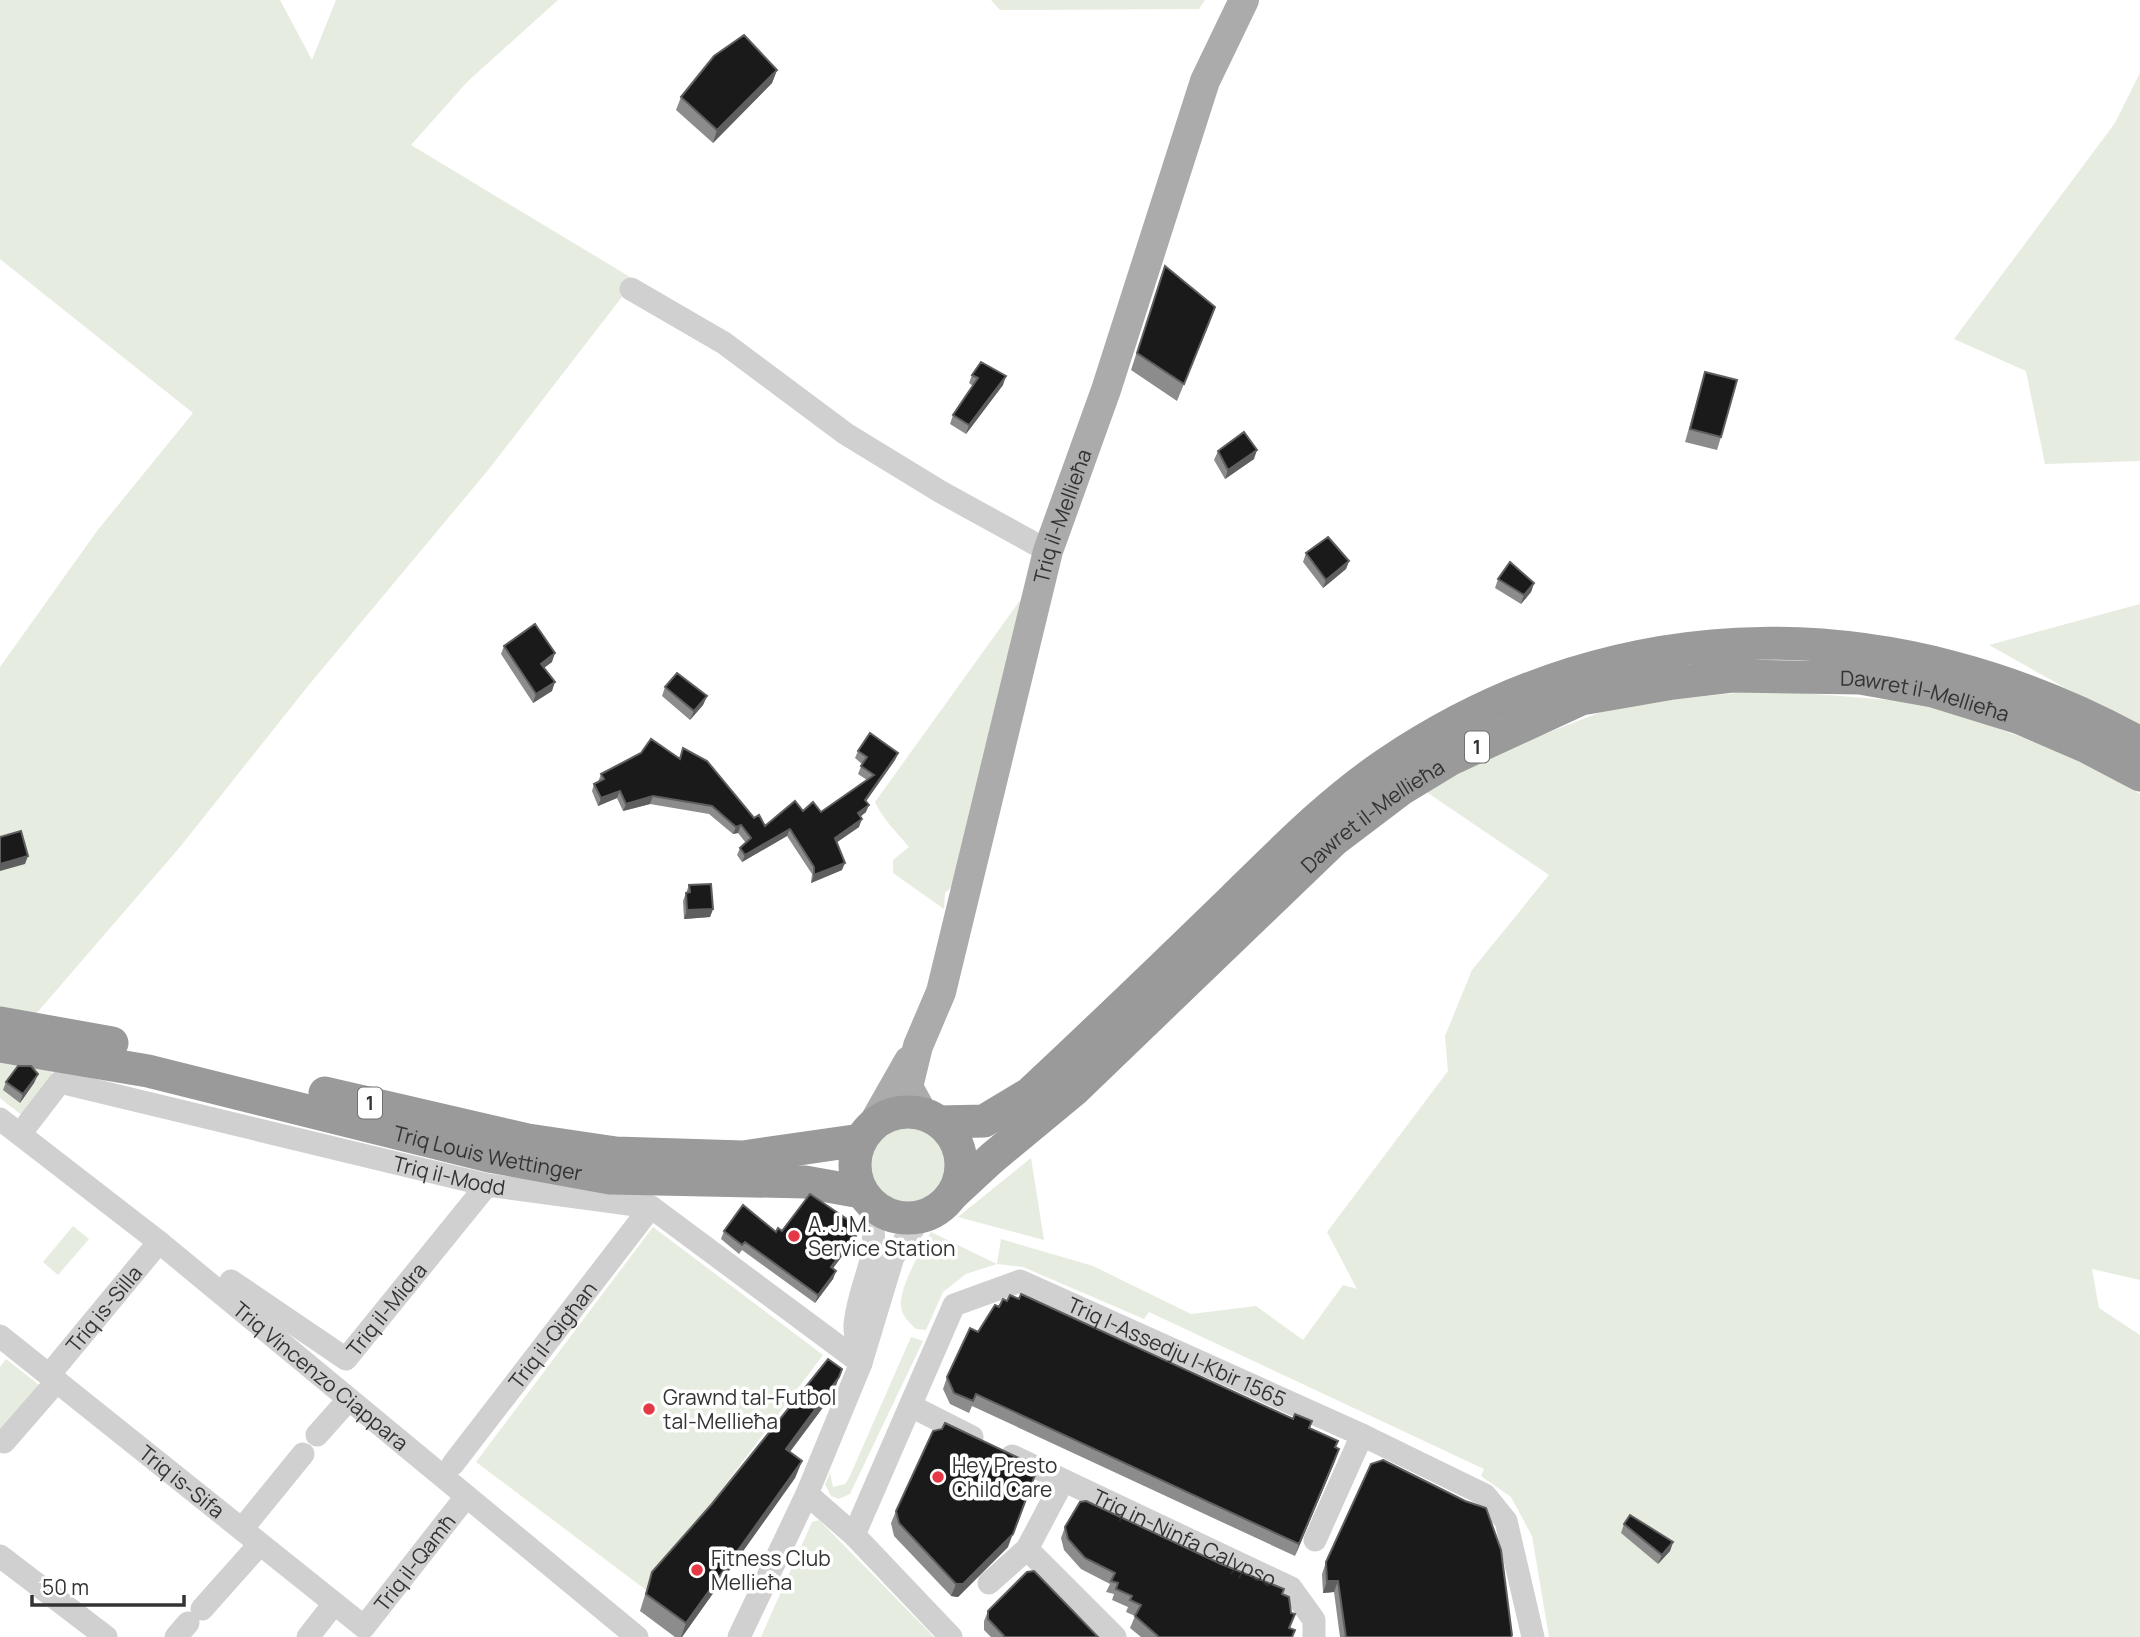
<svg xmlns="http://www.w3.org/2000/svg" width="2140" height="1637" viewBox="0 0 2140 1637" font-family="Manrope,sans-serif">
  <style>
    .green { fill: #e6ecdf }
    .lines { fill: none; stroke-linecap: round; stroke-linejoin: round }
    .minor { stroke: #d0d0d0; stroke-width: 23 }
    .major { stroke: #ababab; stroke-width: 30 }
    .highway { stroke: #9a9a9a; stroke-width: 33 }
    .wall { fill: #8c8c8c }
    .shaded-wall { fill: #5f5f5f }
    .building { fill: #1a1a1a; stroke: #5f5f5f; stroke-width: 2 }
    .poi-dot { fill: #e63946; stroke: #fff; stroke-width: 2.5 }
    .labels { text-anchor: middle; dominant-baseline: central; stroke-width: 7; stroke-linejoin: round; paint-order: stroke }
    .shield { fill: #fff; stroke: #707070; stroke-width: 2 }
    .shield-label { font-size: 19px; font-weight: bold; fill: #333 }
    .street-label { font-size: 21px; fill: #333; stroke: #fff }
    .poi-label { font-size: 21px; fill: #333; stroke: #fff; text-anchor: start }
  </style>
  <rect width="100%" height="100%" fill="#fff"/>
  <path class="green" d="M0,0h280l32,60 24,-60h222l-90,81 -57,64 224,135 -146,189 -181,217 -128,161 -145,168 -35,-1v-347l97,-136 96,-118 -193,-154z
    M991,0h214l-6,9 -199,1z
    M2140,73v388l-95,3 -19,-93 -72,-32 161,-216z
    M1021,599l-68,287 -8,7 -1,16 -51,-36v-13l16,-13c-13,-16 -25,-26 -34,-45z
    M2140,604v126l-151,-85z
    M1766,690l161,13 156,56 57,35v486l-48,-11 7,39 41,27v302h-591l-17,-101 -21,-39 -30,-21 3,-7 -335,-157 -5,7 -121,-52 -26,-3 -31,10 -23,18 -17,38 -10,-1c-5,-5 -12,-11 -14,-18 -7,-18 20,-62 29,-79l66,32 4,-25 92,27 98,48 65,-8 47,34 40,-55 14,4 -30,-57 121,-161 -3,-35 27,-66 77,-95 -124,-84 71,-38 123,-48z
    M0,1063l52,7 -2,16 -26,31 -24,-19z
    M869 1162a40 40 0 1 1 80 0a40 40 0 1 1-80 0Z
    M1031,1158l13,82 -86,-23z
    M73,1226l16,13 -31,36 -15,-13z
    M653,1227l170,128 -177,235 -170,-128z
    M911,1337l12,4 -73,153 -11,5 -8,-3 -6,-12 5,-11 3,14 12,-3 4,-6z
    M6,1359l37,29 -43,54v-75z
    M819,1520l115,117h-173l51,-115z"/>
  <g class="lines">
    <g class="minor">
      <path d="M631,289l93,54 122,91 95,58 107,59"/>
      <path id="s1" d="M0,1119l159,123 478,395"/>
      <path id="s2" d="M20,1134l40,-52 427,103 164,22 210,156"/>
      <path id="s3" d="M231,1281l115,78 141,-174"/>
      <path id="s4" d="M0,1336l364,291 101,-129"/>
      <path d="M860,1356c-2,-10 -6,-22 -5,-32 6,-51 29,-65 13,-122"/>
      <path id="s5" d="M49,1375l110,-133"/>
      <path d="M911,1406l61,31"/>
      <path d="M317,1435l32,-36"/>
      <path d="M4,1442l53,-61"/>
      <path id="s6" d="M1012,1456l279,132 23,32v17"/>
      <path id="s7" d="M453,1464l198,-257"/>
      <path d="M1063,1481l-36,68 88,88"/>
      <path d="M807,1494l47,41"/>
      <path d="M242,1529l61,-75"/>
      <path d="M1315,1540l47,-105"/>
      <path d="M0,1556l106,81"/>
      <path d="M989,1583l38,-34"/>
      <path d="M202,1609l57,-64"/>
      <path d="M176,1637l12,-14"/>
      <path d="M308,1637l25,-32"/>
      <path d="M739,1637l68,-143 54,-131 32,-106 29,-41"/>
      <path id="s8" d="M951,1637l-97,-102 100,-230 66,-24 342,154 123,60 21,26 27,116"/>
    </g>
    <g class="major">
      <path id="s9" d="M923,1114l-15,-27 10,-41 23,-54 107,-441 58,-161 99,-309 39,-81"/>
      <path d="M872,1126l37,-65"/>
    </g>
    <g class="highway">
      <path d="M0,1023l112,20"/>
      <path id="s10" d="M0,1046l148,25 341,85 121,22 195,4 56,10"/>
      <path d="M325,1093l203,47 88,13 127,4 118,-17"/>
      <circle cx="908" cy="1165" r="53"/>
      <path d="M939,1122l45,-1 45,-27c69,-64 137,-130 205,-196 49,-48 98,-98 155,-136 234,-157 508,-153 751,-19"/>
      <path id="s11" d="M952,1195l40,-37 82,-68 260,-250 66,-50 51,-31 130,-60 92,-16 59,-7 128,2 73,13 87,27 65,28 55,29"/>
    </g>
  </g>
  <path class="wall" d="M777,70l-5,13 -59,60 -37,-33 5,-13z
    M1165,266l50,41 -38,94 -46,-31z
    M1705,372l16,65 -4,13 -32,-8z
    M972,375l31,10 -37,49 -16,-10 3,-9 20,-29 -4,-3z
    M1218,451l36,8 -29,20 -11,-19z
    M1306,553l43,8 -3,8 -23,19 -20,-26z
    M1498,579l36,4 -3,9 -10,12 -26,-16z
    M504,646l48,16 -8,6 8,23 -19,12 -32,-49z
    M665,687l42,9 -4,9 -13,15 -28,-24z
    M683,748l71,70 11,8 38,-15 18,1 46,-32 -9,-6 4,-10 -7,-6 3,-7 40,2 -3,7 -29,41v11l-6,5 -1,10 -22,15 5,28 -31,13 1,-9 -25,-38 -45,26 -5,-7 3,-7 6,-5 -8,-10 -5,1 -24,-20 -59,-10 -27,7 -6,-13 -19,8 -6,-15 2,-7 4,-2 3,-8 79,-15z
    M689,885l24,24 -3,8 -26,2 -1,-18z
    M38,1074l-4,9 -14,20 -17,-13 3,-8z
    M724,1231h58l75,5 -24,32 3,3 -3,8 -18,24 -73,-53 -3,4 -18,-15z
    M978,1332l332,96 25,19v14l-40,95 -323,-150 -3,7 -19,-9 -7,-15 4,-12z
    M833,1394l-43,58 12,9 -7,17 -113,159h-7l-35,-26 12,-39z
    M896,1511l112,36 -50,50 -7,-1 -57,-60 -3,-13z
    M1624,1524l49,18 -3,9 -12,13 -37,-31z
    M1065,1527l217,67 8,34 5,2 -2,7h-152l-11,-9 5,-12 -9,-4 2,-5 -16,-7 2,-6 -8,-2 4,-8 -29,-15 -17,-19 -3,-12z
    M1326,1562l185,75h-171l-6,-45 -11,1 -1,-19z
    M988,1611l110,26h-107l-7,-7v-9z"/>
  <path class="shaded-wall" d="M777,70l-5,13 -59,60 4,-13z
    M1215,307l-6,17 -32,77 7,-17z
    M1006,376l-3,9 -37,49 3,-9z
    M1257,450l-3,9 -29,20 3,-9z
    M1349,561l-3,8 -23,19 3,-8z
    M1534,583l-3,9 -10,12 3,-9z
    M555,653l-3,9 -14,10 3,-8z
    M555,682l-3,9 -19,12 3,-9z
    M707,696l-4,9 -13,15 4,-9z
    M898,753l-3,7 -33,47 3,-7z
    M620,791l-3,7 -19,8 3,-8z
    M653,796l-3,8 -27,7 3,-7z
    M869,805l-3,7 -11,9 3,-8z
    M862,819l-3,8 -26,18 2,-7z
    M741,825l-3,8 -5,1 3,-7z
    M790,829l-3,7 -45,26 3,-7z
    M28,856l-3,8 -25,7v-7z
    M845,863l-3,7 -31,13 3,-8z
    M713,909l-3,8 -26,2 3,-9z
    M38,1074l-4,9 -14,20 3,-9z
    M860,1228l-3,8 -29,39 3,-8z
    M836,1271l-3,8 -18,24 3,-8z
    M842,1369l-9,25 -54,72 7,-17z
    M1339,1449l-4,12 -40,95 4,-12z
    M802,1461l-7,17 -113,159h-1l5,-14z
    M1038,1467l-30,80 -50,50 -7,-1 5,-12z
    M1673,1542l-3,9 -12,13 4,-9z
    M1327,1581h11l-4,11 -11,1z"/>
  <path class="building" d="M744,35l33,35 -60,60 -36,-33 33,-41z
    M1165,266l50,41 -31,77 -47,-31z
    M981,362l25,14 -37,49 -16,-10 25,-37 -6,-3z
    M1705,372l32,8 -16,57 -31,-8z
    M1244,432l13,18 -29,20 -10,-19z
    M1328,537l21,24 -23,19 -20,-27z
    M1510,562l24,21 -10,12 -26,-16z
    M535,624l20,29 -14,11 14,18 -19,12 -32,-48z
    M677,673l30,23 -13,15 -29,-24z
    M870,733l28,20 -33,47 4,5 -11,8 4,6 -27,19 10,25 -31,12v-8l-24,-38 -45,26 -5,-7 11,-10 -10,-13 -5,2 -24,-21 -59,-10 -27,8 -6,-13 -19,7 -7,-14 10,-5 -3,-5 40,-21 10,-14 29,20 3,-11 24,13 47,57 5,-3 6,11 30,-25 8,10 10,-9 8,10 53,-37 -13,-9 6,-9 -9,-6z
    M21,831l7,25 -28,8v-27z
    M711,884l2,25 -26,1 -1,-17 4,-1 -1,-7z
    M18,1066h13l7,8 -15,20 -17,-12z
    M810,1194l50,34 -29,39 5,4 -18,24 -73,-53 -3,3 -18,-14 19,-26 33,27 2,-4 4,3z
    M1021,1294l272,125 2,-5 17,7 -3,7 29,13 -3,6 4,2 -40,95 -323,-150 -3,7 -19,-8 -7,-16 23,-49 8,4 17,-27 4,2 4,-8 4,2 3,-6 9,4z
    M828,1359l14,10 -3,8 -53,72 16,12 -116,162 -40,-29 6,-22 59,-67z
    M945,1423l93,44 -25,67 -50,50h-7l-57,-61 -3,-12 37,-80 9,-2z
    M1383,1460l82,41 21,7 15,42 11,85 -1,2h-165l-8,-56h-11l-1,-19 45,-98z
    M1086,1501l135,63 63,25 -2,5 7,3 2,16 4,1 -6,14 6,2 -3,7h-133l-24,-21 6,-11 -11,-5 2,-4 -16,-7 2,-6 -7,-2 4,-8 -30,-15 -17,-19 -3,-12 15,-25z
    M1630,1515l43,27 -11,13 -38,-31z
    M1034,1571l64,66h-93l-17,-18v-8l39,-39z"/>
  <g class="poi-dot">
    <circle cx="794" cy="1236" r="7"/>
    <circle cx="649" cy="1409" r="7"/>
    <circle cx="938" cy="1477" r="7"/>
    <circle cx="697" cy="1570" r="7"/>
  </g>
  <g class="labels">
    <g class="shield">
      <rect x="1465" y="731.5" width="24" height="31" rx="5"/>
      <rect x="358" y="1087.5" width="24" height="31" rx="5"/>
    </g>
    <g class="shield-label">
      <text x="1477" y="747">1</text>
      <text x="370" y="1103">1</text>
    </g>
    <g class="street-label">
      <text stroke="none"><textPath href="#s9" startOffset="623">Triq il-Mellieħa</textPath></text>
      <text stroke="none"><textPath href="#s11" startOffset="1155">Dawret il-Mellieħa</textPath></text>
      <text stroke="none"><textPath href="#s11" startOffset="567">Dawret il-Mellieħa</textPath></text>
      <text stroke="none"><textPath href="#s10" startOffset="500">Triq Louis Wettinger</textPath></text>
      <text stroke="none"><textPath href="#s2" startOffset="466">Triq il-Modd</textPath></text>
      <text stroke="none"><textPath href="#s3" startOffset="203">Triq il-Midra</textPath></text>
      <text stroke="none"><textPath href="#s5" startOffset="86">Triq is-Silla</textPath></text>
      <text stroke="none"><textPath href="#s7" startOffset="163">Triq il-Qigħan</textPath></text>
      <text stroke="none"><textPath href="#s8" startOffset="634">Triq l-Assedju l-Kbir 1565</textPath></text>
      <text stroke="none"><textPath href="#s1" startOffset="411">Triq Vincenzo Ciappara</textPath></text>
      <text stroke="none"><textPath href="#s4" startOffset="233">Triq is-Sifa</textPath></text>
      <text stroke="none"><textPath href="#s6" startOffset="191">Triq in-Ninfa Calypso</textPath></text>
      <text stroke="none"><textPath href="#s4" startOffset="548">Triq il-Qamħ</textPath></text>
    </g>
    <g class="poi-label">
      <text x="808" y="1224">A. J. M.<tspan x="808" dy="24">Service Station</tspan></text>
      <text x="663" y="1397">Grawnd tal-Futbol<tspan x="663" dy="24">tal-Mellieħa</tspan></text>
      <text x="952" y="1465">Hey Presto<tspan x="952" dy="24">Child Care</tspan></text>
      <text x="711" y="1558">Fitness Club<tspan x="711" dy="24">Mellieħa</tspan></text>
    </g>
  </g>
  <path d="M32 1595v10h152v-10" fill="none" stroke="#333333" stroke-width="3.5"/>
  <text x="42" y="1595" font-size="21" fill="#333333" stroke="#ffffff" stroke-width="5" paint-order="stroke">50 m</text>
</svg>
